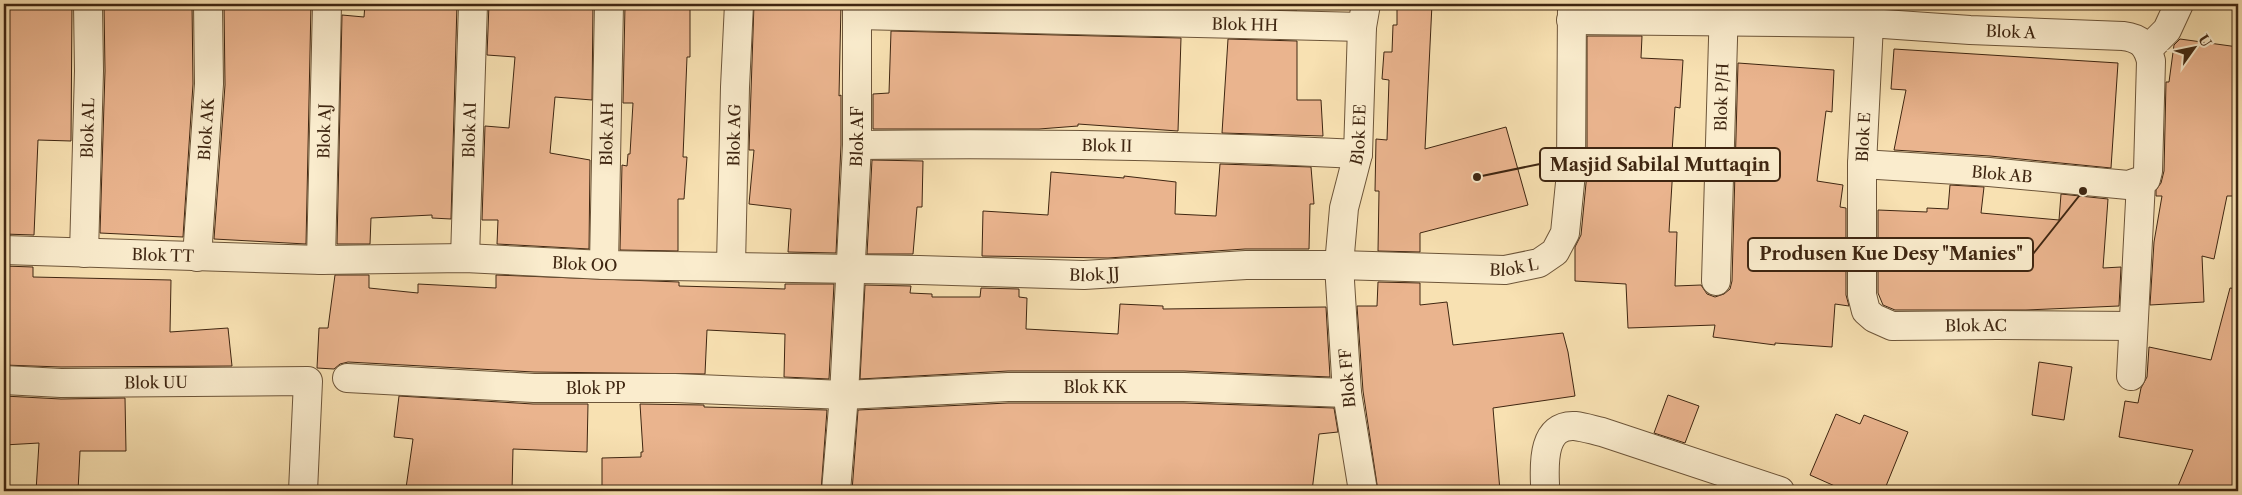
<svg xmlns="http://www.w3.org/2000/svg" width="2242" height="495" viewBox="0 0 2242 495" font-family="'Libre Caslon Text',serif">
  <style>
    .building { fill: #eab48e; stroke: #3f2611 }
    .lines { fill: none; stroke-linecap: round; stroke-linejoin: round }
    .minor-casing { stroke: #6d5539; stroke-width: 30 }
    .minor { stroke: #faeccd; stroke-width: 28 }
    .labels { text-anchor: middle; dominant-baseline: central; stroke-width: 5; stroke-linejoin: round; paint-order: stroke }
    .street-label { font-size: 16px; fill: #3f2611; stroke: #faeccd }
    .leader { fill: none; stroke: #3f2611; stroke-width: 2 }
    .callout-dot { fill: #3f2611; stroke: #faeccd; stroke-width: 2 }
    .callout { fill: #faeccd; stroke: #3f2611; stroke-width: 2 }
    .callout-label { font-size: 18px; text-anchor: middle; font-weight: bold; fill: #3f2611 }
  </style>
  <rect width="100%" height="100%" fill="#f8e1b2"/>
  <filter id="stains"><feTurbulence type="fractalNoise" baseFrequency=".004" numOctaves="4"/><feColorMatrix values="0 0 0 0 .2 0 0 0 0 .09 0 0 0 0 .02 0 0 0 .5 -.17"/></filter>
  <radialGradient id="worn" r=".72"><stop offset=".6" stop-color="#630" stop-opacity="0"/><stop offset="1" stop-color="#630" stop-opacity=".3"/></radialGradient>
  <path class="building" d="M4,4h68l-1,137 -33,-1 -4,95 -30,-1z
    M104,4l29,3v-3h59l1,80 -10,153 -83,-4 5,-162z
    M224,4h87l-5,240 -92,-5 11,-154z
    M365,4h92l-6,215 -19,-1v-3l-61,3 -1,26h-33l5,-229 22,2z
    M489,4h104l-1,96 -37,-3 -5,56 40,7 -1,89 -92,-5 1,-24h-16l3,-94 24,2 6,-71 -28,-2z
    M754,4h87l-2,92 2,-1v50l-5,108 -48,-1 3,-43 -42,-5 5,-54h-5z
    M1041,4h141v3z
    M1230,4h67v6l-67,-2z
    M1397,4h35l-7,145 81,-22 22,78 -108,28v19l-42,-1 1,-60h-4l1,-52 11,1 2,-60 -7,-1 2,-27h8l1,-27h4z
    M1588,4h54v1z
    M625,5l65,1v51h-3l-4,100h4l-3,42h-6v52l-58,-1 2,-85 5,1 1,-12h2l3,-51h-10z
    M891,31l290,7 -3,93 -100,-7v2l-39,3h-166v-35l16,-1z
    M1587,36h55l-1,22 42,2 -3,48 -5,-1 -4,60h2l-4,65h8l-2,54 26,-1 6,9 8,3 9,-3 6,-5 2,-8 6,-218 96,7 -2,42 -6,-1 -9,70 26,4 -3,22 6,1v87l3,11 -14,-2 -3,43 -57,-4v2l-62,-8 2,-12 -87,3 -2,-44 -51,-3v-34l6,-12 6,-62z
    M1228,39l69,2v59h24l2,36 -101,-3z
    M2180,39l58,8v149h-11l-13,63 -12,-3 2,46 -54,3 4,-63 8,-46h-6v-6l5,-7 3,-12 2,-89h3l5,-37z
    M1894,49l224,14 -7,105 -121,-12 -96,-6 12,-60 -15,-1z
    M872,160l51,1 -1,46h-5l-4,47h-46z
    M1220,164l91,3 3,37h-4l-1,45h-64l-137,9 -126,-2 1,-45 65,4 3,-43 73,6v-2l52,6 -1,32 41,2z
    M1950,185l34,2 -3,26 78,7 2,-26 47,5 -5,69 18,-1 -2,39 -93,4h-131l-12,-5 -5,-12v-83l49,2v-4l21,1z
    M4,266l29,1v10l138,3 -1,52 58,-4 4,38 -171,1 -57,-2z
    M335,275h34v13l49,5v-9l78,4v-13l183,7v4l106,3v-5h49l-5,95 -45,-2 1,-43 -78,-4 -2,44 -171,-2 -186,-10 -8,2 -6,5 -17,-1 2,-40h9z
    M1378,282l42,1v22l27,-3 6,43 110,-12 5,19 7,44 -82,12 7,83h-122l-15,-100 -6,-85h20z
    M865,285l46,1 -1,7 22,1v3h48l1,-9 38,1v8l8,1 -1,31 92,5 2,-30 43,2v3l163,-2 4,70 -146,-6h-176l-148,8z
    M2230,288l8,1v202h-62l17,-41 -74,-13 6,-36 13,2 3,-15 6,-11 2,-30 62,13z
    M2039,362l33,5 -8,53 -32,-5z
    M1668,395l31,11 -14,37 -31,-10z
    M4,396l57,3 64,-1 1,53h-46l-2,40h-42l3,-48 -35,2z
    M399,396l134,8h55l-1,48 -74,-3 -1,42h-81l-25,-3 7,-49 -19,-2z
    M1008,403h176l150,5 4,24 -19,2 -7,57 -61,-5v5h-399l6,-81z
    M640,404l64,1v2l123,3 -6,81h-219v-33l39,-1v-5h2z
    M1836,414l24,10 4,-9 44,17 -24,59h-38l-36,-16z"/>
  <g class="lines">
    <g class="minor-casing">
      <g id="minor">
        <path id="s1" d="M1870,4l-8,160v131l4,16 8,7 18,8 105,-1 136,1"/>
        <path id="s2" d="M857,15l505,12"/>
        <path id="s3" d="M1571,20l298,3 101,7 153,6c17,2 24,9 28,25l-3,110 -2,8 -18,6 -139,-13 -127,-8"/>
        <path d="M2148,49l19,-19 12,-26"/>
        <path id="s4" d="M857,145c167,-2 334,0 501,9"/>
        <path id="s5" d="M4,250l317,10 144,-2 139,7 315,5 165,5 162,-10h93l166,5 34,-7 16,-11 10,-19 6,-60 1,-169"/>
        <path id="s6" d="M84,253l5,-182 -1,-67"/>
        <path id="s7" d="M197,257l12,-173 -1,-80"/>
        <path id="s8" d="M465,258l8,-254"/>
        <path id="s9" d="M321,260l6,-256"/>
        <path id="s10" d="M604,265l5,-261"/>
        <path id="s11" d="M731,265l4,-178 4,-83"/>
        <path id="s12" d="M1716,281l8,-276"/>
        <path d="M2131,376l10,-194"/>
        <path id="s13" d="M347,378l187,10h141l169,7 164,-8h176l163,6"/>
        <path id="s14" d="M4,380l57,3 247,-2 -5,110"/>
        <path d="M1545,484c-1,-22 -2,-60 30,-58 9,1 18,4 27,6l178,59"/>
        <path id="s15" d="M836,491l8,-96 13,-250v-141"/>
        <path id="s16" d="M1363,491l-16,-98 -8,-128 5,-57 14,-54 4,-127 4,-23"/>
      </g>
    </g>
    <use href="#minor" class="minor"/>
  </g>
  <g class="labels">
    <g class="street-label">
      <text stroke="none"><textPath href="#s2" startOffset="388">Blok HH</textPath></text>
      <text stroke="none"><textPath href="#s3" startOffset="440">Blok A</textPath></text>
      <text stroke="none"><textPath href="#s12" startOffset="184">Blok P/H</textPath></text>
      <text stroke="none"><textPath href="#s6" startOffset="125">Blok AL</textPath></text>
      <text stroke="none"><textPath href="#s7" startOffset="128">Blok AK</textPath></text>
      <text stroke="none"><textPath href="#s8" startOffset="128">Blok AI</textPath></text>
      <text stroke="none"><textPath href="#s9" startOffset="129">Blok AJ</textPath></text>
      <text stroke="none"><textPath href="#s10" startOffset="131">Blok AH</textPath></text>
      <text stroke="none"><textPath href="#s11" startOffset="130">Blok AG</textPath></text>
      <text stroke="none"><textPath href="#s16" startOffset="360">Blok EE</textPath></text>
      <text stroke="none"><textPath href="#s15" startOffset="355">Blok AF</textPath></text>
      <text transform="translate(1863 137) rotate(-87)">Blok E</text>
      <text stroke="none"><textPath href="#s4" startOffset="250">Blok II</textPath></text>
      <text transform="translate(2002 174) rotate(5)">Blok AB</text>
      <text stroke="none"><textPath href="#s5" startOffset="159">Blok TT</textPath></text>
      <text stroke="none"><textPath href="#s5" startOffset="581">Blok OO</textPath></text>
      <text stroke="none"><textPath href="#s5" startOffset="1511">Blok L</textPath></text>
      <text stroke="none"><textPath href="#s5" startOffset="1091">Blok JJ</textPath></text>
      <text stroke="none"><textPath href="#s1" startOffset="422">Blok AC</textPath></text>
      <text transform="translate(1347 378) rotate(-95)">Blok FF</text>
      <text stroke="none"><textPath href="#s14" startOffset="152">Blok UU</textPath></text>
      <text stroke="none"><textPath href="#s13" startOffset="749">Blok KK</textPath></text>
      <text stroke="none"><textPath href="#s13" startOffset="249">Blok PP</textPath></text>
    </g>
  </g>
  <path class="leader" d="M1477 177L1540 164M2083 191L2033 254"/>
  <g class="callout-dot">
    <circle cx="1477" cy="177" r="5"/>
    <circle cx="2083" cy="191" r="5"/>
  </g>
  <g class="callout">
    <rect x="1540" y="148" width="240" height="33" rx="5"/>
    <rect x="1748" y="238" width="285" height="33" rx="5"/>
  </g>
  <g class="callout-label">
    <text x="1660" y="171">Masjid Sabilal Muttaqin</text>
    <text x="1891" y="260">Produsen Kue Desy "Manies"</text>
  </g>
  <rect width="2242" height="495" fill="none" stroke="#f8e1b2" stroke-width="20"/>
  <rect x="5" y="5" width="2232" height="485" fill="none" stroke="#3f2611" stroke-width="2.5"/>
  <rect x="10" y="10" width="2222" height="475" fill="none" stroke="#3f2611"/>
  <g transform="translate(2194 48) rotate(57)" stroke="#faeccd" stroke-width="4" paint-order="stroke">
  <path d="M0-4L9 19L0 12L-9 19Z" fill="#3f2611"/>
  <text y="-8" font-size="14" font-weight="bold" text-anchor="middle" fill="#3f2611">U</text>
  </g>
  <rect width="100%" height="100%" filter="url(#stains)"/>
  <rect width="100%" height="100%" fill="url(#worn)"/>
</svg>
